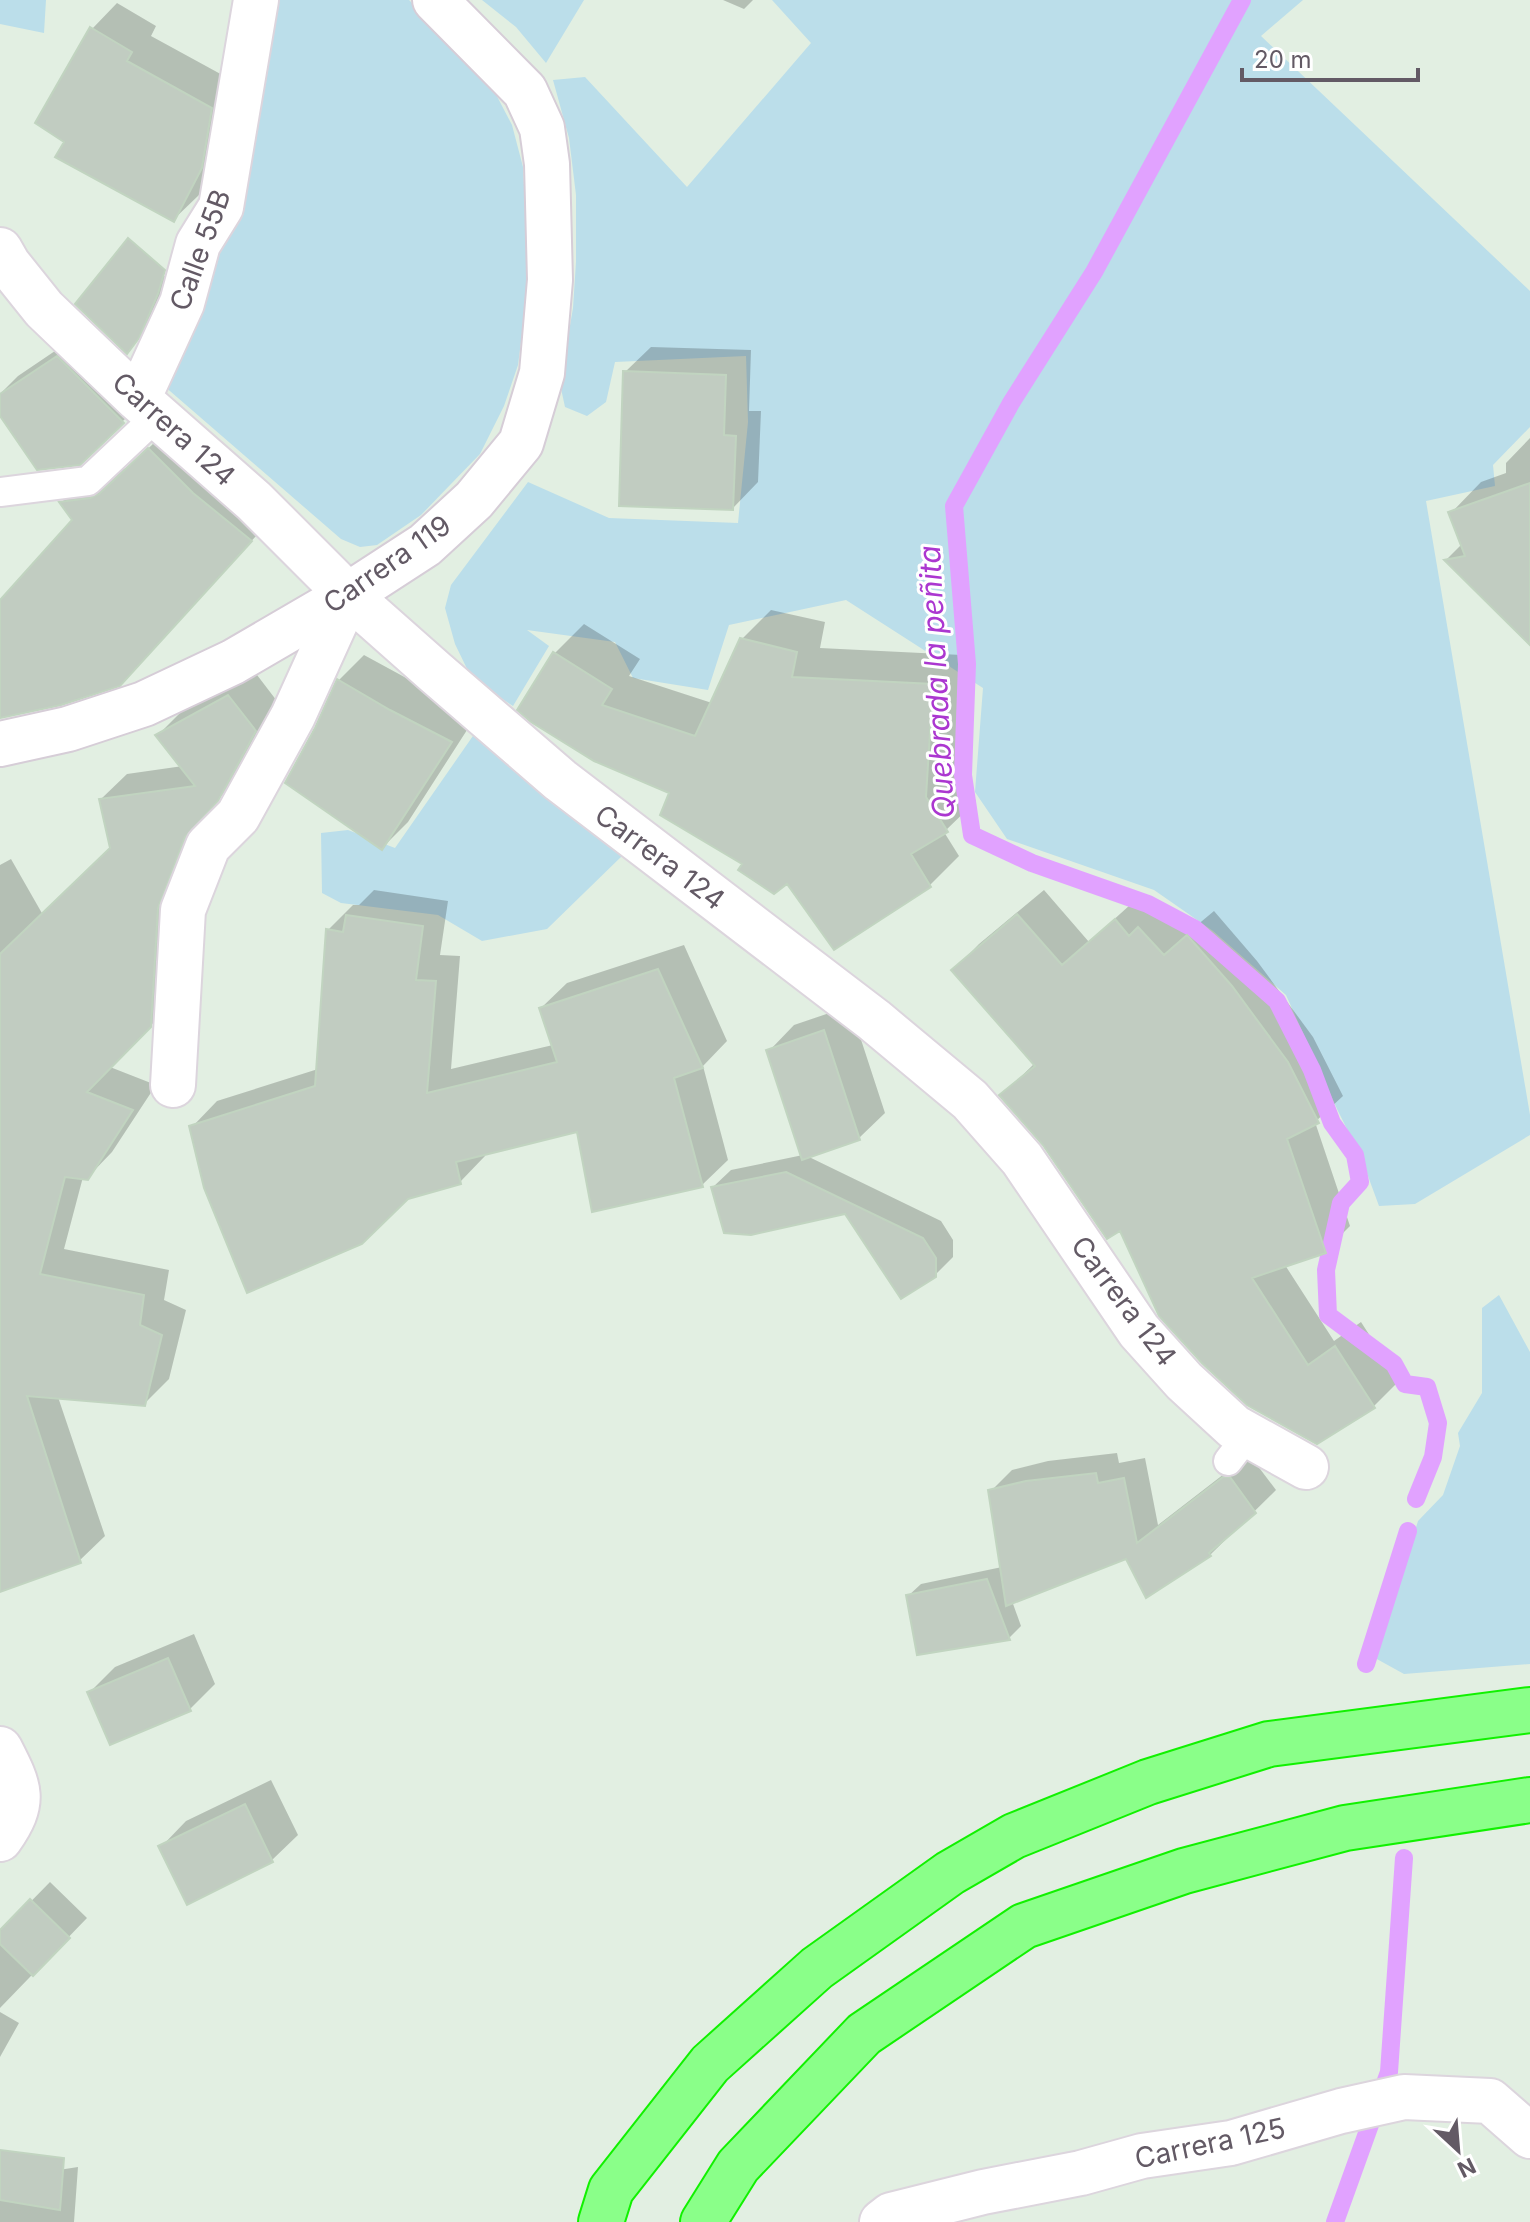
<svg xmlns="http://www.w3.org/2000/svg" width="1530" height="2222" viewBox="0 0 1530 2222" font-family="Inter,sans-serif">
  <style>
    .green { fill: #bbdeea }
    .shadow { fill: #0003 }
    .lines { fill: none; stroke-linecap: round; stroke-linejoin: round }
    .stream { stroke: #e1a2ff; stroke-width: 18 }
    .building { fill: #c1ccc1; stroke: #c1d4c0; stroke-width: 2 }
    .lane-casing { stroke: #dcd5dd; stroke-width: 32 }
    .street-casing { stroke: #dcd5dd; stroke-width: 48 }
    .secondary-casing { stroke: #d6cdd7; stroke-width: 48 }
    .highway-casing { stroke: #11f100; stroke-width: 48 }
    .lane { stroke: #fff; stroke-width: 28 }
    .street { stroke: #fff; stroke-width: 44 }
    .secondary { stroke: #fff; stroke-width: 44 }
    .highway { stroke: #8aff89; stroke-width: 44 }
    .labels { text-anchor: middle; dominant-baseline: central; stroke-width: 6; stroke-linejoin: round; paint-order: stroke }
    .street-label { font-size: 28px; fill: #635a65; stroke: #fff }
    .water-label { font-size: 30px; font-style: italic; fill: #ab37d0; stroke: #fff }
  </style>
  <rect width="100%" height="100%" fill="#e2efe2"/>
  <path class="green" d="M0,0h46l-2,33 -44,-9z
    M270,0h139l80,81 23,44 11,42 6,113 -11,85 -14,41 -24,48 -59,61 -44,30 -17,2 -19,-8 -178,-154z
    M482,0h102l-38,63 -30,-36z
    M772,0h531l-42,36 269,255v136l-37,38 2,21 -69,15 104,614v20l-115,69 -36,2 -18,-49 -23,-46 -52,-116 -73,-64 -59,-41 -147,-51 -32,-47 8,-104 -137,-88 -117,25 -21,65 -75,-12 -18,-36 -88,-12 22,16 -36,60 -41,-27 -17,-35 -10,-36 6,-23 77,-103 81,36 129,5 10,-101 -2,-66 -131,6 -9,40 -19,14 -22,-9 -5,-23 13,-76 3,-46v-67l-7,-57 -16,-58 32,-3 102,110 124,-144z
    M475,733l78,70 69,53 -75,73 -65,12 -44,-26 -97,-12 -19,-10 -1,-60 27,-3 47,18z
    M1499,1295l31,57v312l-126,10 -29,-16 43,-137 25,-26 17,-49 -2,-13 24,-40v-85z"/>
  <path class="shadow" d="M723,0h30l-9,9z
    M117,3l39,23 -5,10 86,47 -10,57 -28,55 -26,25 -107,-79 26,-112z
    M185,262l-33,64 -25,25v-49z
    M83,332l65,65 -69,66 -79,-51v-18l18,-18z
    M651,347l100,3 -2,61h12l-3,71 -25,26 -108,-136z
    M178,420l101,91 -131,143 -148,62v-115l74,-80 -12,-19 28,-28 31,-4 9,-4z
    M1530,438v191l-84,-69 16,-16 -11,-31 30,-31 25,-9v-10z
    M771,610l54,12 -5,26 142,7 -7,111 21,35 -32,31 15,24 -30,30 -184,-23 -73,-71 -118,-138 30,-30 56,35 -11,17 83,27 29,-63z
    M364,655l112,61 -68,106 -26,26 -65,-119 22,-49z
    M254,671l26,34 -37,68 -34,36 -26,72 -7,119 -66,67 46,18 -44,67 -25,26 -4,-1 -19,72 105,21 -5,30 22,10 -17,69 -25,25 -86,-7 47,139 -26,25 -79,29v-725l11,-6 32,56 69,-67 -11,-49 26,-25 56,-8 -25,-31 25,-25z
    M374,890l74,11 -8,54 20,1 -9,113 102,-24 -12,-37 26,-25 117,-38 43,96 -24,25 25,94 -26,25 -123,-56 -94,24v3l-25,26 -268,-55 25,-26 101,-32 10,-139 25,-25h6z
    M1044,890l45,52 52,-47 15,17 9,-8 25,27 24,-20 43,50 56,76 30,59 -28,26 35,104 -25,25 -40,14 49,76 27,-19 38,59 -26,26 -56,35 -315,-347 33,-32 -81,-93 25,-26z
    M850,1006l35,107 -26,25 -52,18 134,65 12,19v17l-18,18 -89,-64 -133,-24 18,-17 72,-15 -34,-104 25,-26z
    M1117,1453l2,10 26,-5 13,67 88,-68h5l25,33 -66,65 -83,1 -115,45 9,25 -12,12 -101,-42 13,-12 81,-17 -11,-76 21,-21 36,-9z
    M194,1634l21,50 -25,25 -100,-17 25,-25z
    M271,1780l27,55 -26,25 -111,-13 25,-26z
    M50,1882l37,36 -87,90v-75z
    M0,2012l19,11 -19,34z
    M78,2167l-4,55h-74v-43z"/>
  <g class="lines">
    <path class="stream" d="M1242,0l-148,272 -83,131 -57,103 13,158 -4,111 9,60 60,28 116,41 47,25 82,72 35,69 20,53 23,32 5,27 -19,21 -15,67 2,45 66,49 11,20 22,3 11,36 -5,34 -17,42
      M1366,1664l42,-133
      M1335,2222l54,-150 15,-214"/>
  </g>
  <path class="building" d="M90,27l42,25 -5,9 85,47 -10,60 -28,54 -119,-65 9,-15 -29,-19z
    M128,238l37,32 -7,24 -19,44 -12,16 -52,-50z
    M57,356l67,67 -44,42 -43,5 -37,-54v-22z
    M623,371l103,4 -2,60 12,1 -3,74 -114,-4z
    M148,448l45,45 59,48 -132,145 -59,19 -61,13v-118l72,-80 -13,-18 31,-4 9,-4z
    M1530,483v162l-86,-85 21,-4 -17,-44z
    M740,638l57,14 -5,25 141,7 -7,113 22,35 -37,22 20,33 -97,63 -47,-66 -13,10 -36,-24 4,-6 -82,-49 9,-22 -75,-32 -63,-39 -14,-12 36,-58 59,37 -10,16 93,31z
    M337,679l53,31 62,32 -70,108 -97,-67 30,-55z
    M228,695l28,36 -38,70 -33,36 -27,71 -7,119 -64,65 46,18 -45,70 -23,-3 -25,97 104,21 -4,30 22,10 -17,71 -118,-10 54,167 -81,29v-638l110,-106 -11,-49 96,-13 -40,-51z
    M1017,914l45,51 53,-46 14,17 9,-9 26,28 23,-20 45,51 56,76 31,61 -32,16 39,114 -74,25 56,87 27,-19 40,62 -58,36 -70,-39 -45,-42 -43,-47 -39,-85 -13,8 -64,-94 -44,-50 36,-29 -84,-96z
    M346,915l77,11 -7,54 20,1 -9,112 130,-31 -18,-54 119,-39 45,99 -29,10 29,109 -111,25 -15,-80 -121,30 5,22 -53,15 -46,45 -115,49 -43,-105 -15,-62 126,-40 11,-157 17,3z
    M824,1030l36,110 -58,20 -36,-110z
    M786,1172l137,66 13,20v19l-35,22 -56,-85 -94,21 -27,-2 -13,-46z
    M1096,1473l2,10 26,-5 13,65 86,-66h7l26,36 -47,40 2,3 -65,42 -20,-39 -120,47 -18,-116 38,-9z
    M987,1579l23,61 -93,15 -11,-60z
    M168,1658l23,53 -81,34 -23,-53z
    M245,1804l28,58 -86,43 -29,-59z
    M30,1899l40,39 -37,38 -33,-32v-14z
    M0,2150l64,8 -4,52 -60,-10z"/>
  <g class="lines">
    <g class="lane-casing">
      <path id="lane" d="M0,492l88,-11 70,-66
        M1228,1461l20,-26"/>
    </g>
    <g class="street-casing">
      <path id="street" d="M0,250l8,14 36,45 94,90 116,102 94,94 87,77 125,108 314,240 96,80 52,59 117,172 45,50 50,46 72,40
        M138,399l44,-96 16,-59 23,-37 35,-207
        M173,1085l10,-175 25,-64 30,-30 55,-100 55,-121
        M0,1749c20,39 27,52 0,90
        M882,2222l9,-7 92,-23 98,-19 61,-17 89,-13 110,-32 63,-14 86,4 40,35"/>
    </g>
    <g class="secondary-casing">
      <path id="secondary" d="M0,744l68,-15 76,-25 89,-42 115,-67 77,-50 49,-45 47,-57 21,-70 8,-93 -3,-116 -5,-36 -17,-37 -90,-91"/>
    </g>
    <g class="highway-casing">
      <path id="highway" d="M601,2222l10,-32 99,-126 107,-96 133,-95 64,-37 134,-54 121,-38 261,-34
        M703,2222l35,-56 126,-132 160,-108 160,-55 161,-43 185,-28"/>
    </g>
    <use href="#lane" class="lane"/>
    <use href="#street" class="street"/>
    <use href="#secondary" class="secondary"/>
    <use href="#highway" class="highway"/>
  </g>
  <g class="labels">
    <g class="street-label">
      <text transform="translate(200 250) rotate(-70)">Calle 55B</text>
      <text transform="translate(174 429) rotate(42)">Carrera 124</text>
      <text transform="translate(387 564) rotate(-35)">Carrera 119</text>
      <text transform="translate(660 857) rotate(37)">Carrera 124</text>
      <text transform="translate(1124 1301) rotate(53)">Carrera 124</text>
      <text transform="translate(1210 2143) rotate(-12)">Carrera 125</text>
    </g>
    <g class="water-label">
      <text transform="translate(936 682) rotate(-93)">Quebrada la peñita</text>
    </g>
  </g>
  <g transform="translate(1458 2150) rotate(154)" stroke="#ffffff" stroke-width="6" paint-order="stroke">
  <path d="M0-6L14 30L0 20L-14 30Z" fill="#635a65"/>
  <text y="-12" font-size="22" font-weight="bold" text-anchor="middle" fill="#635a65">N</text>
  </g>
  <path d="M1242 68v12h176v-12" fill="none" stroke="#635a65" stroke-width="4"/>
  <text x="1254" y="68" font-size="24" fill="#635a65" stroke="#ffffff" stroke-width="6" paint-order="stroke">20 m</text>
</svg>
